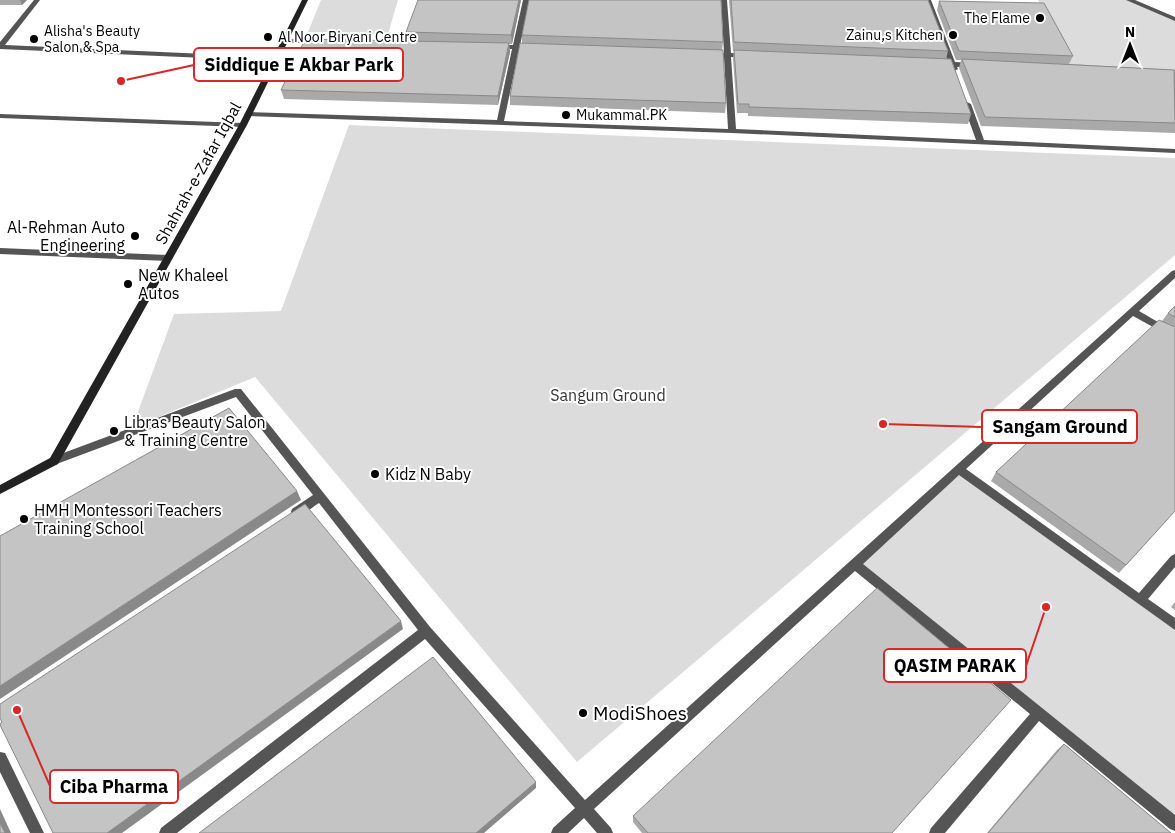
<svg xmlns="http://www.w3.org/2000/svg" width="1175" height="833" viewBox="0 0 1175 833" font-family="'IBM Plex Sans',sans-serif">
  <style>
    .green { fill: #dcdcdc }
    .lines { fill: none; stroke-linecap: round; stroke-linejoin: round }
    .street { fill: #555; fill-rule: evenodd }
    .secondary { fill: #222; fill-rule: evenodd }
    .wall { fill: #a9a9a9 }
    .shaded-wall { fill: #898989 }
    .building { fill: #c4c4c4; stroke: #898989 }
    .poi-dot { fill: #000; stroke: #fff; stroke-width: 2 }
    .labels { text-anchor: middle; dominant-baseline: central; stroke-width: 4; stroke-linejoin: round; paint-order: stroke }
    .far-poi-label { font-size: 14px; fill: #000; stroke: #fff; text-anchor: start }
    .street-label { font-size: 16px; fill: #000; stroke: #fff }
    .poi-label { font-size: 16px; fill: #000; stroke: #fff; text-anchor: start }
    .park-label { font-size: 16px; fill: #333; stroke: #fff }
    .near-poi-label { font-size: 19px; fill: #000; stroke: #fff; text-anchor: start }
    .leader { fill: none; stroke: #d62828; stroke-width: 2 }
    .callout-dot { fill: #d62828; stroke: #fff; stroke-width: 2 }
    .callout { fill: #fff; stroke: #d62828; stroke-width: 2 }
    .callout-label { font-size: 18px; text-anchor: middle; font-weight: bold; fill: #000 }
  </style>
  <rect width="100%" height="100%" fill="#fff"/>
  <path class="green" d="M321,0h77l-10,34 -80,-2z
    M1038,0h91l46,19v54l-103,-4z
    M349,125l826,33v97l-598,507 -322,-385 -123,51 42,-114 107,-3z
    M959,469l216,156v200l-320,-261z"/>
  <g class="lines">
    <path class="street" d="M34,0h6l-35,45 270,12 3,2 -3,2 -275,-12v-7z
      M523,0h6l-9,46h11l3,2 -3,2h-12l-15,71 224,8 -4,-72 -14,-1 -3,-2 3,-2 14,1 -3,-53h6l4,53 14,1 3,2 -3,2 -14,-1 5,72 240,11 -13,-36 4,-2 4,2 13,36 191,9v4l-443,-20 -484,-17 -4,-2 4,-2 249,8 15,-71h-14l-3,-2 3,-2h15z
      M925,0h6l24,62 18,1 2,1v2l-18,1 1,2 -4,2 -2,-1 -2,-4 -12,-1v-2l10,-1z
      M1126,0h9l40,17v4z
      M284,39l32,1 3,2 -3,2 -34,-2 -1,-1z
      M0,114l243,9 4,2 -4,2 -243,-9z
      M0,248l168,7 4,3 -4,3 -168,-7z
      M1175,270v8l-36,33 36,21v7l-42,-23 -167,153 173,124 32,-37 4,-2v13l-27,32 27,19v12l-216,-155 -96,89 312,251v16l-5,-2 -131,-108 -94,112h-16l2,-5 99,-114 -175,-143 -261,238 17,19 2,5h-16l-13,-15 -16,15h-17l2,-5 22,-20 -150,-169 -248,194h-18l2,-5 257,-198 -99,-127c-8,5 -18,15 -27,12l-1,-3 1,-3 21,-14 -77,-98 -182,68 -4,-1 -1,-3 1,-3 185,-69h6l189,238 155,173 587,-529z
      M0,752l5,1 39,80h-14l-30,-61z"/>
    <path class="secondary" d="M302,0h6l-61,125 -189,339 -58,30v-9l50,-27 189,-333z"/>
  </g>
  <path class="wall" d="M0,0h27l-5,5h-22z
    M521,0l-9,44h-3l1,8 -12,53 -214,-6 -3,-9 127,-49 -2,-9z
    M729,0h199l20,51 -2,8 25,55 -3,10 -220,-8v-3h-11l-4,-54 1,-8h-1z
    M939,1l134,55 -4,8 106,6v63l-194,-7 -22,-58 2,-8h-5l-19,-50z
    M522,35l201,7 -1,8 4,53 -1,10 -215,-8v-9l12,-53z
    M1175,306v205l-56,62 -128,-92 5,-9 166,-151 6,-8z
    M1175,602v8l-4,-3z
    M1064,744l107,89h-184l70,-83z
    M633,816l260,17h-251l-9,-11z"/>
  <path class="shaded-wall" d="M20,0h7l-5,5z
    M519,0h2l-9,44 -1,-9z
    M509,43l1,9 -12,53v-9z
    M297,491l4,9 -301,199v-13z
    M401,621l2,8 -281,204h-15z
    M536,782v6l-52,45h-8z
    M0,809l11,24h-6l-5,-10z"/>
  <path class="building" d="M418,0h101l-8,35 -105,-3z
    M529,0h192l2,42 -201,-7z
    M731,0h197l20,51 -214,-9z
    M939,1l105,2 29,53 -114,-5z
    M305,39l204,4 -11,53 -217,-6z
    M520,43l203,7 3,53 -216,-7z
    M734,50l217,9 20,55 -222,-7v-3h-11z
    M962,59l212,11 1,53 -190,-6z
    M1175,306v11l-7,-4z
    M1159,320l16,7v184l-49,54 -130,-93z
    M229,408l68,83 -297,195v-150z
    M305,504l96,117 -294,212h-54l-53,-108v-1l2,-2 -2,-4v-14z
    M877,588l134,112 -119,133h-244l-15,-17z
    M433,657l103,125 -60,51h-277z
    M1064,744l107,89h-183z
    M0,823l5,10h-5z"/>
  <g class="poi-dot">
    <circle cx="1040" cy="18" r="5"/>
    <circle cx="953" cy="35" r="5"/>
    <circle cx="268" cy="37" r="5"/>
    <circle cx="34" cy="39" r="5"/>
    <circle cx="566" cy="115" r="5"/>
    <circle cx="135" cy="236" r="5"/>
    <circle cx="128" cy="284" r="5"/>
    <circle cx="114" cy="431" r="5"/>
    <circle cx="375" cy="474" r="5"/>
    <circle cx="24" cy="519" r="5"/>
    <circle cx="583" cy="713" r="5"/>
  </g>
  <g class="labels">
    <g class="far-poi-label">
      <text x="1030" y="18" text-anchor="end">The Flame</text>
      <text x="44" y="31">Alisha's Beauty<tspan x="44" dy="16">Salon &amp; Spa</tspan></text>
      <text x="943" y="35" text-anchor="end">Zainu,s Kitchen</text>
      <text x="278" y="37">Al Noor Biryani Centre</text>
      <text x="576" y="115">Mukammal.PK</text>
    </g>
    <g class="street-label">
      <text transform="translate(198 173) rotate(-61)">Shahrah-e-Zafar Iqbal</text>
    </g>
    <g class="poi-label">
      <text x="125" y="227" text-anchor="end">Al-Rehman Auto<tspan x="125" dy="18">Engineering</tspan></text>
      <text x="138" y="275">New Khaleel<tspan x="138" dy="18">Autos</tspan></text>
      <text x="124" y="422">Libras Beauty Salon<tspan x="124" dy="18">&amp; Training Centre</tspan></text>
      <text x="385" y="474">Kidz N Baby</text>
      <text x="34" y="510">HMH Montessori Teachers<tspan x="34" dy="18">Training School</tspan></text>
    </g>
    <g class="park-label">
      <text x="608" y="395">Sangum Ground</text>
    </g>
    <g class="near-poi-label">
      <text x="593" y="713">ModiShoes</text>
    </g>
  </g>
  <path class="leader" d="M121 81L194 65M883 424L982 427M1046 607L1026 666M17 710L50 786"/>
  <g class="callout-dot">
    <circle cx="121" cy="81" r="5"/>
    <circle cx="883" cy="424" r="5"/>
    <circle cx="1046" cy="607" r="5"/>
    <circle cx="17" cy="710" r="5"/>
  </g>
  <g class="callout">
    <rect x="194" y="48" width="209" height="33" rx="5"/>
    <rect x="982" y="410" width="155" height="33" rx="5"/>
    <rect x="884" y="649" width="142" height="33" rx="5"/>
    <rect x="50" y="770" width="128" height="33" rx="5"/>
  </g>
  <g class="callout-label">
    <text x="299" y="71">Siddique E Akbar Park</text>
    <text x="1060" y="433">Sangam Ground</text>
    <text x="955" y="672">QASIM PARAK</text>
    <text x="114" y="793">Ciba Pharma</text>
  </g>
  <g transform="translate(1130 45)" stroke="#ffffff" stroke-width="4" paint-order="stroke">
  <path d="M0-4L9 19L0 12L-9 19Z" fill="#000000"/>
  <text y="-8" font-size="14" font-weight="bold" text-anchor="middle" fill="#000000">N</text>
  </g>
</svg>
